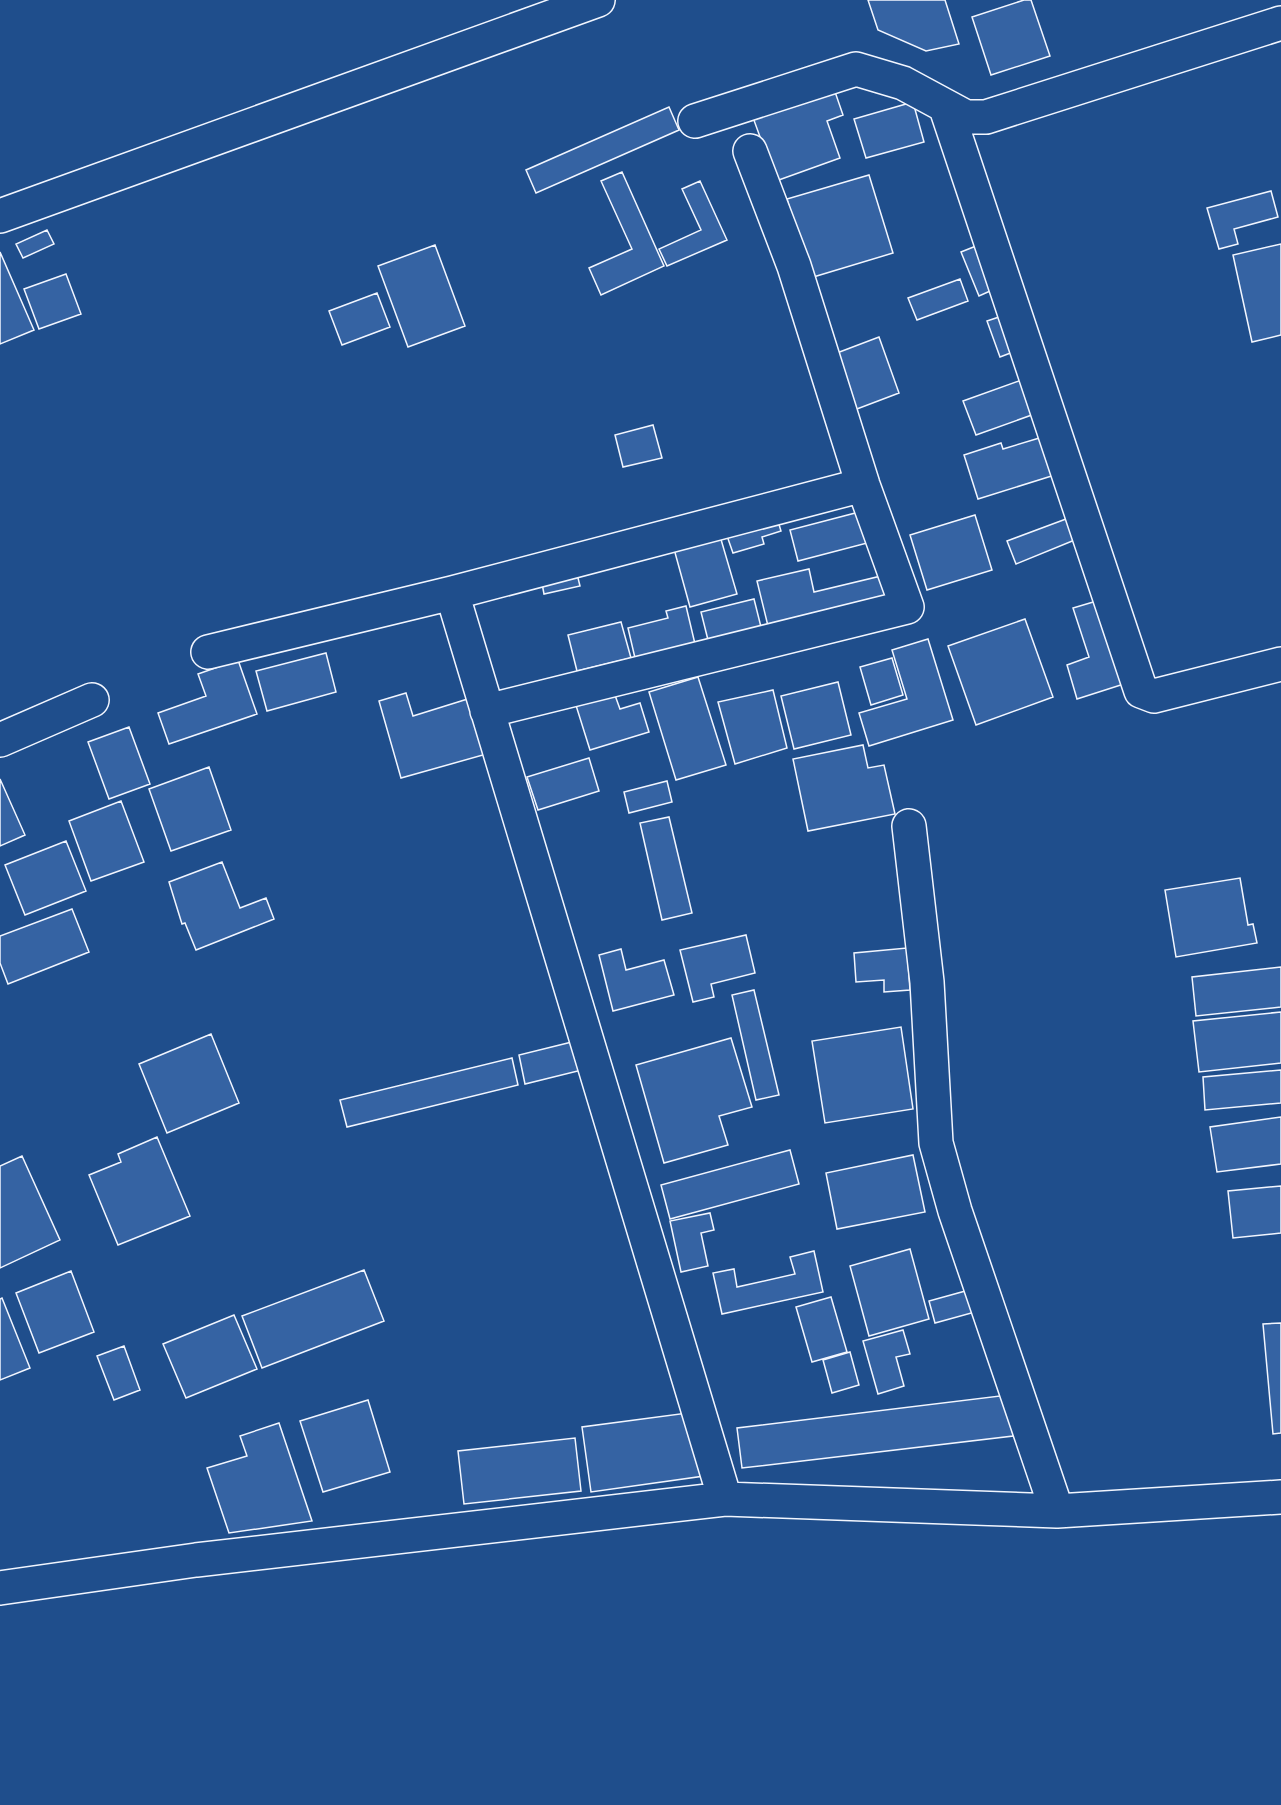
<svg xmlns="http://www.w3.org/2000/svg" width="1281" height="1805" viewBox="0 0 1281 1805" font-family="Arial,sans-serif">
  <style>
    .building { fill: #3563a3; stroke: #f2f6ff; stroke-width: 1.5 }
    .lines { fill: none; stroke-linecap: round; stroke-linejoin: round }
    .minor-casing { stroke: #f2f6ff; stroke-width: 36 }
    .minor { stroke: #1f4e8c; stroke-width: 33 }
  </style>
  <rect width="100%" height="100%" fill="#1f4e8c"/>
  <path class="building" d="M868,0h77l14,44 -33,7 -48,-21z
    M1024,0h7l19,56 -59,19 -19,-58z
    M832,83l11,32 -16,6 13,37 -64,23 -25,-69z
    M913,102l11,40 -58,16 -12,-39z
    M669,107l10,23 -143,63 -10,-23z
    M622,172l42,94 -63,29 -12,-27 43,-19 -31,-68z
    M869,175l24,78 -83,25 -23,-79z
    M700,181l27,59 -60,26 -8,-17 42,-19 -19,-41z
    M1271,191l7,26 -44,12 4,15 -19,5 -12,-41z
    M47,230l7,14 -31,14 -7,-14z
    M981,244l18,43 -20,9 -18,-44z
    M1281,244v91l-29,7 -19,-87z
    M435,245l30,81 -57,21 -30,-81z
    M0,252l34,78 -34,14z
    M66,274l15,40 -42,15 -15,-40z
    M960,279l8,22 -51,19 -9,-22z
    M377,293l13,34 -48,18 -13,-34z
    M1008,314l13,35 -21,8 -13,-36z
    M879,337l20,56 -50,19 -20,-56z
    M1030,377l13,34 -67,24 -13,-34z
    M653,425l9,33 -39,9 -8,-32z
    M1046,436l12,38 -80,25 -14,-44 37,-12 2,6z
    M863,511l8,31 -73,19 -8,-31z
    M975,515l17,55 -65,20 -17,-55z
    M1074,516l8,21 -66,27 -9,-23z
    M777,518l4,13 -19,6 2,7 -31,9 -7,-20z
    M720,536l17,58 -47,13 -16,-58z
    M809,569l5,23 67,-16 5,20 -118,30 -11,-45z
    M576,570l4,16 -36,8 -3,-16z
    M754,599l8,32 -53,13 -8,-32z
    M1100,600l27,83 -50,16 -10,-34 22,-8 -16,-49z
    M686,606l9,38 -60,14 -7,-30 40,-10 -2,-7z
    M1025,619l28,78 -77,28 -28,-79z
    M621,622l10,36 -54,13 -9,-36z
    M928,639l25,81 -84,26 -10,-33 48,-14 -15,-49z
    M326,653l10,39 -69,19 -11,-40z
    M892,658l11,37 -32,10 -11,-38z
    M238,660l19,54 -88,30 -11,-31 48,-17 -8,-22z
    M698,677l28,88 -50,15 -27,-88z
    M838,682l13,53 -57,14 -13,-53z
    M612,687l8,22 20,-6 9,29 -59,18 -16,-51z
    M773,690l14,58 -52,16 -17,-62z
    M406,693l7,23 61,-19 16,56 -89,25 -22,-77z
    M129,727l21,57 -41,15 -21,-57z
    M863,745l5,23 16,-3 11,49 -87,17 -15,-72z
    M589,758l10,33 -61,19 -11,-33z
    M209,767l22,63 -60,21 -22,-62z
    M0,779l25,56 -25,11z
    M667,781l5,21 -43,11 -5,-21z
    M121,801l23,61 -53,19 -22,-60z
    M669,817l23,96 -30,7 -22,-97z
    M66,841l20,50 -61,24 -20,-50z
    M222,862l18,46 26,-10 8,21 -78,31 -11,-27 -3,1 -13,-42z
    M1240,878l8,47 5,-1 4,19 -81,14 -11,-67z
    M72,909l17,43 -81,32 -8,-21v-27z
    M746,935l9,38 -44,11 3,13 -21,5 -13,-52z
    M907,948l3,42 -26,2v-12l-28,2 -2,-29z
    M621,949l5,21 38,-10 10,35 -61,16 -14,-56z
    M1281,967v40l-85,9 -4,-39z
    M754,990l25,105 -23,5 -24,-105z
    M1281,1012v51l-82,9 -6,-51z
    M901,1027l12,82 -88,14 -13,-82z
    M211,1034l28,69 -72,30 -28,-69z
    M731,1038l21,69 -33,9 9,29 -64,18 -28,-98z
    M584,1039l6,29 -65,16 -6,-29z
    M512,1058l6,27 -171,42 -7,-27z
    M1281,1070v33l-76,7 -2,-33z
    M1281,1117v47l-64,8 -7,-45z
    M157,1137l33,79 -72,29 -29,-70 32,-13 -3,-8z
    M790,1150l9,34 -129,35 -9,-34z
    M913,1155l12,57 -88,17 -11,-56z
    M22,1156l38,84 -60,28v-102z
    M1281,1186v47l-48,5 -5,-47z
    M710,1213l4,17 -13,3 7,33 -27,6 -11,-51z
    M910,1249l19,70 -60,17 -19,-70z
    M814,1251l9,41 -101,22 -9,-41 21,-4 3,18 58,-13 -5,-17z
    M364,1270l20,51 -122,47 -20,-52z
    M71,1271l23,61 -55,21 -23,-60z
    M969,1290l6,22 -40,11 -6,-22z
    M831,1297l16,55 -35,10 -16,-55z
    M2,1298l28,70 -30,12v-81z
    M234,1315l23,54 -71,29 -23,-54z
    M1281,1323v110l-8,1 -10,-110z
    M903,1330l7,24 -14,3 8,29 -26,8 -15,-53z
    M124,1346l16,44 -26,10 -17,-44z
    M850,1352l9,33 -27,8 -9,-33z
    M1008,1395l5,41 -271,32 -5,-40z
    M368,1400l22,72 -67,20 -23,-71z
    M695,1412l9,64 -113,16 -9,-65z
    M279,1423l33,98 -83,12 -22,-65 40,-12 -7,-20z
    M575,1438l6,53 -117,13 -6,-53z"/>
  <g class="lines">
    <g class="minor-casing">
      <path id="minor" d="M946,108l195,583 13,5 127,-32
        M695,121l161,-52 47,14 63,34h20l295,-94
        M0,216l598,-216
        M452,593l273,906
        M208,652l244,-59 411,-108
        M487,711l420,-104 -44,-122 -69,-219 -44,-115
        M0,740l92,-40
        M909,826l18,156 9,161 19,68 102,300
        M0,1588l196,-28 529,-61 332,12 224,-14"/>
    </g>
    <use href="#minor" class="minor"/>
  </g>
</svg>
